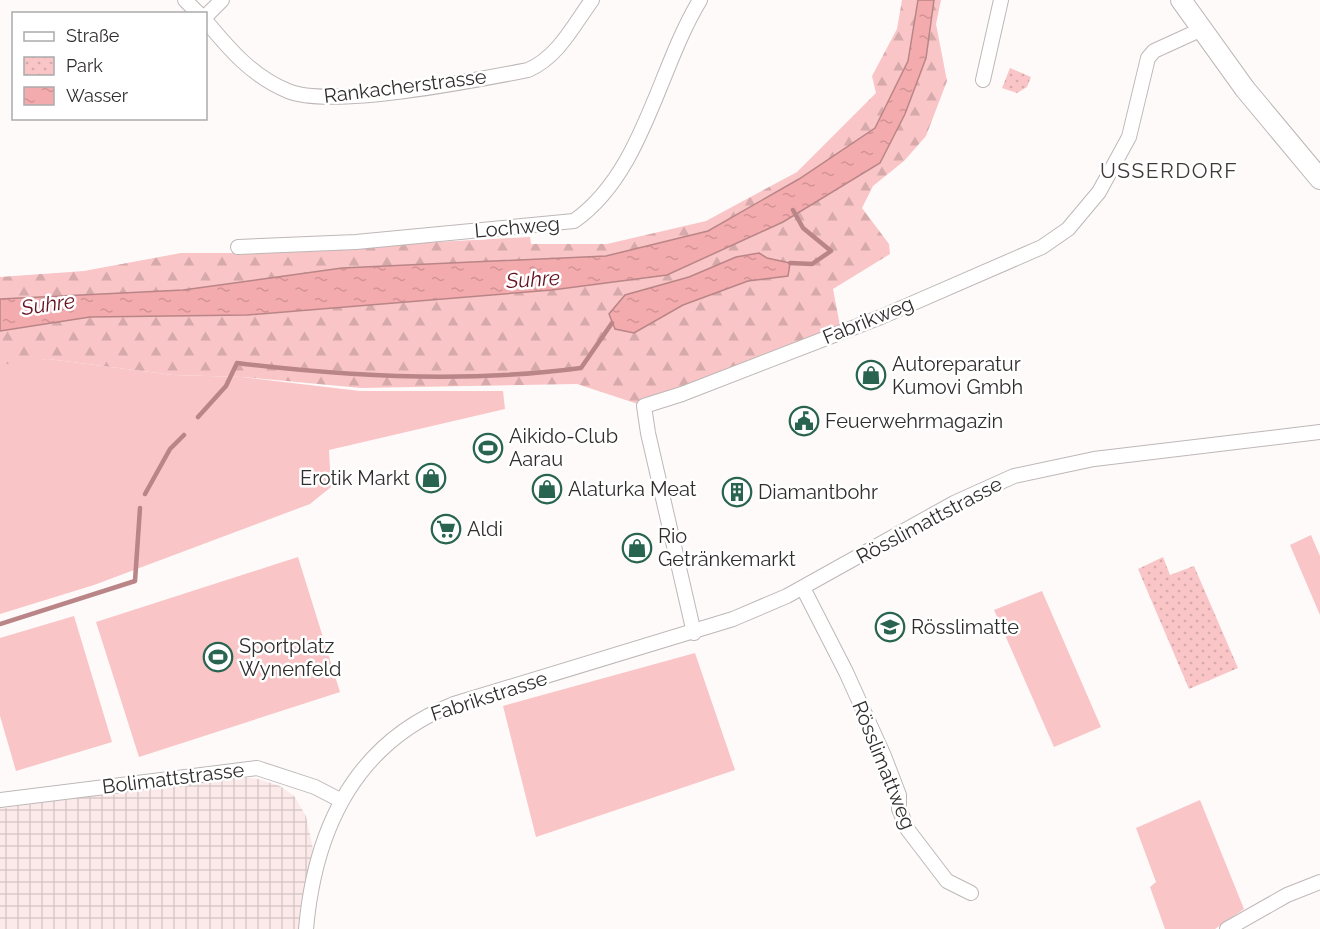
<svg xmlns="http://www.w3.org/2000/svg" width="1320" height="929" viewBox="0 0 1320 929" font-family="Raleway,sans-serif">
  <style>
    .industrial { fill: url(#industrial-grid) }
    .green { fill: #f9c5c6 }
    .forest { fill: url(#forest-firs); fill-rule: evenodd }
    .park { fill: url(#park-dots) }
    .water { fill: url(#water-ripples); stroke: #b98587; stroke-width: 1.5 }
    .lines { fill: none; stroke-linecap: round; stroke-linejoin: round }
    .stream { stroke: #b98587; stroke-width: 4.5 }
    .street-casing { stroke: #bfb7b7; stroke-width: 16 }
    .secondary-casing { stroke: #bfb7b7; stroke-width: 22 }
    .street { stroke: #fff; stroke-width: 14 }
    .secondary { stroke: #fff; stroke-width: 20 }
    .labels { text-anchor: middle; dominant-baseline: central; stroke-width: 5; stroke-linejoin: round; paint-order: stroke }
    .street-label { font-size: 20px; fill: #302d2d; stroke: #fff }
    .poi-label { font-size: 20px; fill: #302d2d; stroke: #fff; text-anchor: start }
    .neighbourhood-label { font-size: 21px; letter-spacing: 1.5px; fill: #403939; stroke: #fff }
    .water-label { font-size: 21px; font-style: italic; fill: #64111f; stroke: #fff }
  </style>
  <defs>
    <pattern id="industrial-grid" width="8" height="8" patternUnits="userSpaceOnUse" patternTransform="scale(1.5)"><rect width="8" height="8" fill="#fceaea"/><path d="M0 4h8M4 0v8" fill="none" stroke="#d8c9c9"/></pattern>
    <pattern id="forest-firs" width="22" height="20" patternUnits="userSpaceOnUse" patternTransform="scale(1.5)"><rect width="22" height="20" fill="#f9c5c6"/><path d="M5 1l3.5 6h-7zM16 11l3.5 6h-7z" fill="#d6aaaa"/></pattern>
    <pattern id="park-dots" width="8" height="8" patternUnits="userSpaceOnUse" patternTransform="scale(1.5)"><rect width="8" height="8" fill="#f9c5c6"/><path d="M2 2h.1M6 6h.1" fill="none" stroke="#d6aaaa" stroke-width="1.8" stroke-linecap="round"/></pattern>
    <pattern id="water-ripples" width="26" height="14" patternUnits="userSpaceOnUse" patternTransform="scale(1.5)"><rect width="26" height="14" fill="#f4abae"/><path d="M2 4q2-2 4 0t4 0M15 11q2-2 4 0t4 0" fill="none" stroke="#d29396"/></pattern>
  </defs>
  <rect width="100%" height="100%" fill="#fefafa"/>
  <path class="industrial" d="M230,776l28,3 22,7 14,10 12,20 10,47 -10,66h-306v-135l4,14z"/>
  <path class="green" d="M48,359l125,16 69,2 118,14h143l2,18 -176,41 2,37 -21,17 -216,81 -94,29v-251z
    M1311,535l9,21v59l-30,-70z
    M298,557l42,135 -201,65 -43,-135z
    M1042,591l59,136 -47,20 -60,-137z
    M74,616l38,126 -96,29 -16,-55v-78z
    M695,653l40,117 -199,67 -33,-131z
    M1200,800l44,109 -29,20h-50l-15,-42 6,-5 -20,-54z"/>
  <path class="forest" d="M902,0h16l-10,61 -33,67 -76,51 -91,52 -102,25 -489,39 -117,4v-22l84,-6 97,-18h56l293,-16 1,7h76l99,-23 91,-49 79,-79 -4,-17 25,-47z
    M934,0h7l-5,24 11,57 -21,55 -22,25 -31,25 -11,22 27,36 1,10 -57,35 8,42 -197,75 -67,-22 -216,4 -119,-11 -69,-2 -125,-16 -48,6v-34l90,-14 157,-2 305,-25 115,-15 116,-53 97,-59 46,-105zM759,253l8,5 22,5 -1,13 -40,5 -65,24 -49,28 55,-56 47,-20z"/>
  <path class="park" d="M1010,68l21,9 -4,10 -10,6 -15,-5z
    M1163,557l7,18 24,-9 44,102 -49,21 -51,-120z"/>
  <path class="water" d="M918,0h16l-8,58 -21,56 -25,49 -97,59 -116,53 -115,15 -305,25 -157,2 -90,14v-32l183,-9 159,-22 264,-12 102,-25 91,-52 76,-51 33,-67z
    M759,253l8,5 23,5 -2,13 -40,5 -65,24 -49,28 -19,-4 -6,-15 16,-19 64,-18 47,-20z"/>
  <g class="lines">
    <path class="stream" d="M790,263l22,1 19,-13 -28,-23 -10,-18
      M198,417l28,-31 11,-23c113,14 232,20 344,5l31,-45
      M145,494l25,-45 14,-14
      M0,624l135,-43 5,-73"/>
    <g class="street-casing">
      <path id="street" d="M185,0l14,14
        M206,16l16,-16
        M206,21c23,28 47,56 82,70 43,18 189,-11 240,-21 30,-13 45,-44 64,-70
        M983,80l18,-80
        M238,247l118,-5 218,-21c69,-48 84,-152 126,-221
        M803,588l43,84 38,84 15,39v14l9,21 39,51 24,12
        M694,633l-46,-200 -4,-27 38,-12 199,-77 161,-70 26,-18 31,-37 30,-55 19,-79 6,-7 46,-21
        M0,800l257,-32 58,19 25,13
        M306,929c9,-101 49,-186 148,-225l279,-85 54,-23 167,-93 60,-27 80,-17 226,-27
        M1227,929l60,-34 33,-13"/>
    </g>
    <g class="secondary-casing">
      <path id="secondary" d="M1181,0l64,89 75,90"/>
    </g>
    <use href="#street" class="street"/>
    <use href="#secondary" class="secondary"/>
  </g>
  <defs>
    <g id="shop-ring" transform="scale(1.5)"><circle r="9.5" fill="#fff" stroke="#28644f" stroke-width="1.5"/><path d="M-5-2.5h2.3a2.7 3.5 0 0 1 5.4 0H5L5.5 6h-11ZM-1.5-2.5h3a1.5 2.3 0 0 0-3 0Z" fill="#28644f"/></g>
    <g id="civic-ring" transform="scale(1.5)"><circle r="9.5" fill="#fff" stroke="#28644f" stroke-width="1.5"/><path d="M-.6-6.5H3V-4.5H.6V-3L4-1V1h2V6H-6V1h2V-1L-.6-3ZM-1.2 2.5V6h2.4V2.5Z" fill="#28644f"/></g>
    <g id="stadium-ring" transform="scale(1.5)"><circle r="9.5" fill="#fff" stroke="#28644f" stroke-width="1.5"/><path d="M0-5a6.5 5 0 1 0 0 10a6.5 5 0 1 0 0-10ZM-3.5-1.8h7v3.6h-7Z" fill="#28644f"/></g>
    <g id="building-ring" transform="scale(1.5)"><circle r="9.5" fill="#fff" stroke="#28644f" stroke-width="1.5"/><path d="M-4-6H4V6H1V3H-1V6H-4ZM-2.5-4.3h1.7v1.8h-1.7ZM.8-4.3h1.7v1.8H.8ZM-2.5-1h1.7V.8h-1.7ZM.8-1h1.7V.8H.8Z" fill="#28644f"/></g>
    <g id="supermarket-ring" transform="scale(1.5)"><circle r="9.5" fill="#fff" stroke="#28644f" stroke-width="1.5"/><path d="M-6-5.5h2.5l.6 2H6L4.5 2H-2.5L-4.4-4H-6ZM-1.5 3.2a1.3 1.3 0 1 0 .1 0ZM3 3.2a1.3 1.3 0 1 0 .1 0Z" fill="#28644f"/></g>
    <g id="school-ring" transform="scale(1.5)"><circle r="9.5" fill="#fff" stroke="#28644f" stroke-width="1.5"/><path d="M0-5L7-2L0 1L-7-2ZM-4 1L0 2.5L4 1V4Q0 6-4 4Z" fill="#28644f"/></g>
  </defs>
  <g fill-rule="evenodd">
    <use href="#shop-ring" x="871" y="375"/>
    <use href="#civic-ring" x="804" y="421"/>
    <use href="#stadium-ring" x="488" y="448"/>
    <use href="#shop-ring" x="431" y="478"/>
    <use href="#shop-ring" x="547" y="489"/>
    <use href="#building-ring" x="737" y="492"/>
    <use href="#supermarket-ring" x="446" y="529"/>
    <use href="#shop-ring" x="637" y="548"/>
    <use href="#school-ring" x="890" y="627"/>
    <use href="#stadium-ring" x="218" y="657"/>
  </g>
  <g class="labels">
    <g class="street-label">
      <text transform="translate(405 86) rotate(-7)">Rankacherstrasse</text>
      <text transform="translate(517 227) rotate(-5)">Lochweg</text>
      <text transform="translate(868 320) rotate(-22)">Fabrikweg</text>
      <text transform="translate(929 520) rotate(-28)">Rösslimattstrasse</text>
      <text transform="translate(489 696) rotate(-18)">Fabrikstrasse</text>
      <text transform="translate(884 765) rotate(68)">Rösslimattweg</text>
      <text transform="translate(173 778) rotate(-7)">Bolimattstrasse</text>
    </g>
    <g class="poi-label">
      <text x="892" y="364">Autoreparatur<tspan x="892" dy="23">Kumovi Gmbh</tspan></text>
      <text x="825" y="421">Feuerwehrmagazin</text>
      <text x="509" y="436">Aikido-Club<tspan x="509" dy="23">Aarau</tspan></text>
      <text x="410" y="478" text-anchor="end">Erotik Markt</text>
      <text x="568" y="489">Alaturka Meat</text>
      <text x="758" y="492">Diamantbohr</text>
      <text x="467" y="529">Aldi</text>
      <text x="658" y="536">Rio<tspan x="658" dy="23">Getränkemarkt</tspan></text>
      <text x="911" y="627">Rösslimatte</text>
      <text x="239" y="646">Sportplatz<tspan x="239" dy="23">Wynenfeld</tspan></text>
    </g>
    <g class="neighbourhood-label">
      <text x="1169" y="170">USSERDORF</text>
    </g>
    <g class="water-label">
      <text transform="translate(533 279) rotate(-4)">Suhre</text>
      <text transform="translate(48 304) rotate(-8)">Suhre</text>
    </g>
  </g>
  <rect x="12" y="12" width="195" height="108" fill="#ffffff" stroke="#acabab" stroke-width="1.5"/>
  <rect x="24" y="32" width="30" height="9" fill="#ffffff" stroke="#acabab" stroke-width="1.5"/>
  <text x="66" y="42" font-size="18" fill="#302d2d">Straße</text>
  <rect x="24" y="57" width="30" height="18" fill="url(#park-dots)" stroke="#acabab" stroke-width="1.5"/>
  <text x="66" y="72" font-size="18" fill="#302d2d">Park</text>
  <rect x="24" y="87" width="30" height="18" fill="url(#water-ripples)" stroke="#acabab" stroke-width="1.5"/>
  <text x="66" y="102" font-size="18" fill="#302d2d">Wasser</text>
</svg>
